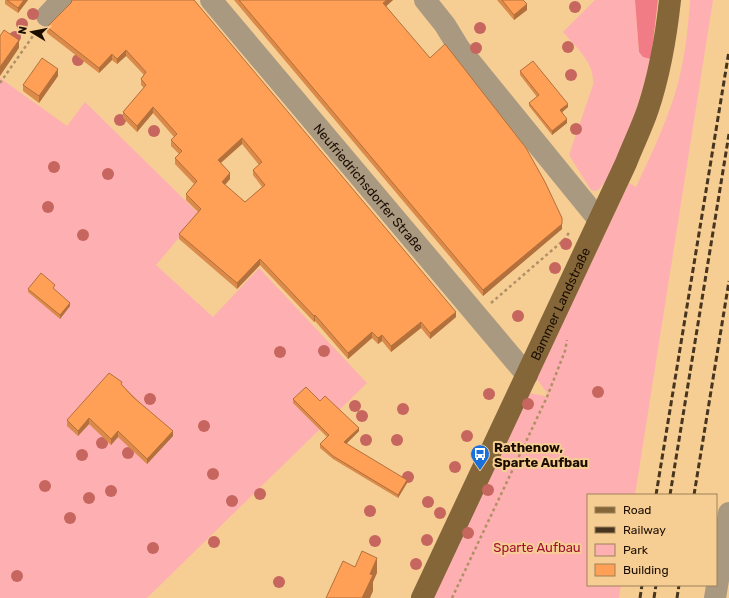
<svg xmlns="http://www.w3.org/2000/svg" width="729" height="598" viewBox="0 0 729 598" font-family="Rubik,sans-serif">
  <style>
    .green { fill: #feafb2 }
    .forest { fill: #f17c85 }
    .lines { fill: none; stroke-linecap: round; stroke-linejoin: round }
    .path { stroke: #b09065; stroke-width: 2.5; stroke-dasharray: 3 3; stroke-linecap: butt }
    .minor { stroke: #aa9981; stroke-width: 22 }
    .major { stroke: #846638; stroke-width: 22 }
    .rail { stroke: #48351f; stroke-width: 3; stroke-dasharray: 6 3; stroke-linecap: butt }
    .tree { fill: #c7665f }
    .wall { fill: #db8a4a; fill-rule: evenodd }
    .shaded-wall { fill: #b2703c }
    .building { fill: #ffa056; stroke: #b2703c; fill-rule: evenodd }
    .labels { text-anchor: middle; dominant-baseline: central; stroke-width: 4; stroke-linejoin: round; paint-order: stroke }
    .street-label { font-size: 13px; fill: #1b0d00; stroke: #f6ce94 }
    .poi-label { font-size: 13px; font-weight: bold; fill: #1b0d00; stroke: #f6ce94; text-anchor: start }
    .park-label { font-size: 13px; fill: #a11033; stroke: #f6ce94 }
  </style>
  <rect width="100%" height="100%" fill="#f6ce94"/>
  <path class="green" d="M595,0h40l4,52 12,7c-7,25 -34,123 -55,132l-5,-1 -22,-35 24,-70c2,-22 -16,-37 -30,-53z
    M690,0h23l-78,495h-47v90h33l-2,13h-186l96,-205 21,4 -14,-19 93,-195 7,4c14,-30 28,-59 38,-90 10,-31 14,-65 16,-97z
    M0,78l67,48 18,-24 114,112 -43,51 57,52 46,-49 108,115 -220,215h-147z"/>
  <path class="forest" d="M635,0h23l-7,59 -8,-2 -4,-5z"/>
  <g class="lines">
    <path class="path" d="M0,83l35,-50
      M491,303l74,-64 5,-8
      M452,598l95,-201 18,-46 2,-11"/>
    <g class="minor">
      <path id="s1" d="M211,0l316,375"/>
      <path d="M425,0l20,25 14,23 140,172"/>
      <path d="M47,16l15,-16"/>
      <path d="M715,598l14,-85"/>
    </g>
    <path class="major" id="s2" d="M422,598l204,-435c7,-18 16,-36 22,-54 12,-36 18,-72 22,-109"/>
    <path class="rail" d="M656,495l73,-444
      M670,495l59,-361
      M694,495l35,-214
      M640,598l2,-13
      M654,598l2,-13
      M677,598l2,-13"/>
  </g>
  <g class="tree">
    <circle cx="575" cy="7" r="6"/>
    <circle cx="33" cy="14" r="6"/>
    <circle cx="22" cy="24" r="6"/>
    <circle cx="480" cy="28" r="6"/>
    <circle cx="15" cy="37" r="6"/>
    <circle cx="568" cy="47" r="6"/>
    <circle cx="476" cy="48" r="6"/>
    <circle cx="78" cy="60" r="6"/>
    <circle cx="571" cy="75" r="6"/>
    <circle cx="120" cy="120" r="6"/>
    <circle cx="576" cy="129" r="6"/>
    <circle cx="154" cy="131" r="6"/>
    <circle cx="54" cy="167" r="6"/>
    <circle cx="108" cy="174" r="6"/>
    <circle cx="48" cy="207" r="6"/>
    <circle cx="83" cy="235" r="6"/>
    <circle cx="566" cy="244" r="6"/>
    <circle cx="555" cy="268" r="6"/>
    <circle cx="518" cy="316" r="6"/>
    <circle cx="324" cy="351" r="6"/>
    <circle cx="280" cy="352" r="6"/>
    <circle cx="598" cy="392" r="6"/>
    <circle cx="489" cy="394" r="6"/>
    <circle cx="150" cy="399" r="6"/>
    <circle cx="528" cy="404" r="6"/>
    <circle cx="355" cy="406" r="6"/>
    <circle cx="403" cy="409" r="6"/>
    <circle cx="362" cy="416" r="6"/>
    <circle cx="204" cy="426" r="6"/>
    <circle cx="467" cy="436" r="6"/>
    <circle cx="366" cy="440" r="6"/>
    <circle cx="397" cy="440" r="6"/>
    <circle cx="102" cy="443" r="6"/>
    <circle cx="128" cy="453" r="6"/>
    <circle cx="82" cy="455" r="6"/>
    <circle cx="455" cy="467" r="6"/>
    <circle cx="213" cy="474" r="6"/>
    <circle cx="408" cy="477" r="6"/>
    <circle cx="45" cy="486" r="6"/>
    <circle cx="488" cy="490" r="6"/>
    <circle cx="111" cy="491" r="6"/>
    <circle cx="260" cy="494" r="6"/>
    <circle cx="89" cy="498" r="6"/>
    <circle cx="232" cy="501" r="6"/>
    <circle cx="428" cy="502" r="6"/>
    <circle cx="370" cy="511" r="6"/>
    <circle cx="440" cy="513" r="6"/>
    <circle cx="70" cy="518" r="6"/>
    <circle cx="468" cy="533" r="6"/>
    <circle cx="427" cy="540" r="6"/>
    <circle cx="375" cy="541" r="6"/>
    <circle cx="214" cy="542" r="6"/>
    <circle cx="153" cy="548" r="6"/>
    <circle cx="416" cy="564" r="6"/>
    <circle cx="17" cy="576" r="6"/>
    <circle cx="279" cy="582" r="6"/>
  </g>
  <path class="wall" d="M5,0h23l-10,13 -13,-9z
    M194,0l262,317 -26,22 -9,-11 -30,24 -9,-11 -4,3 -6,-6 -24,21 -33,-38 -1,1 -54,-57 -23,24 -58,-50v-5l19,-22 -12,-12v-6l8,-10 -19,-20v-6l4,-4 -8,-8v-6l3,-3 -21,-24 -16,19 -14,-14v-6l21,-24 -3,-3v-6l3,-4 -18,-19 -9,8 -5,-4 -13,13 -52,-40v-6l24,-24zM242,144l17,21 -6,5v5l9,12 -17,15 -20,-17 5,-6 -9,-16z
    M234,0h159l-7,6 176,223 -79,67z
    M497,0h26l4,10 -13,10z
    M520,71l48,36 -6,5 5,11 -15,12 -23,-29v-3l8,-6 -17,-22z
    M58,76l-19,27 -16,-12v-6z
    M28,289h27h-1l16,17 -10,13 -32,-27z
    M122,385l51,51 -26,28 -29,-27 -7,8 -22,-21 -11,12 -11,-10v-6z
    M293,399l27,2 39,30 -13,13 61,39 -9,15 -65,-39 -13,-11v-4l7,-7 -34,-34z"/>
  <path class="shaded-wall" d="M24,0h4l-10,13v-5z
    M387,0h6l-10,9v-6z
    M527,4v6l-13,10v-5z
    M19,40v8l-19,28v-9z
    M126,50v6l-9,8v-5z
    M112,54v6l-13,13v-5z
    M58,69v7l-19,27v-7z
    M568,104v3l-8,7v-4z
    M153,107v6l-16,19v-6z
    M567,119v4l-15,12v-4z
    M242,138v6l-24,21v-5z
    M230,173v6l-8,9v-6z
    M562,224v5l-79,67v-6z
    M260,259v6l-23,24v-6z
    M70,303v3l-10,13v-4z
    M456,312v5l-26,22v-6z
    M315,315v6l-1,1v-6z
    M421,322v6l-30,24v-6z
    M372,332v6l-24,21v-6z
    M382,335v6l-4,3v-6z
    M89,418v6l-11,12v-5z
    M359,428v3l-15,15v-4z
    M118,431v6l-7,8v-6z
    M173,431v5l-26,28v-5z
    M407,480v3l-9,15v-3z
    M377,558v15l-4,9v9l-3,7h-8l8,-24z"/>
  <path class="building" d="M7,0h17l-6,8z
    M72,0h122l262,312 -26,21 -9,-11 -30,24 -9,-11 -4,3 -6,-6 -24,21 -33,-38 -1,1 -54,-57 -23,24 -58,-49 22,-25 -15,-15 11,-13 -22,-23 7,-7 -11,-11 6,-6 -24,-27 -16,19 -14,-14 23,-27 -5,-6 5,-7 -20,-22 -9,9 -5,-5 -13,14 -52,-41 24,-24zM242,138l20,24 -9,8 12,15 -20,17 -23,-20 8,-9 -12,-13z
    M239,0h148l-4,3 47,55 15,-14 81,104 19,34 17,36v6l-79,66z
    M502,0h21l4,4 -13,11z
    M4,30l15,10 -19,27v-31z
    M42,58l16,11 -19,27 -16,-11z
    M533,61l35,43 -8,6 7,9 -15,12 -23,-28 10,-8 -19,-24z
    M41,273l14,12 -2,3 17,15 -10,12 -32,-26z
    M109,373l13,9 -1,2 12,13 40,34 -26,28 -29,-28 -7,8 -22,-21 -11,13 -11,-11z
    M306,387l14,14 5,-5 34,32 -15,14 63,38 -9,15 -65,-39 -13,-12 9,-9 -36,-36z
    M362,551l15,7 -7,16 3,1 -11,23h-36l17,-37 12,6z"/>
  <defs>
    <g id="bus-pin" transform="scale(1)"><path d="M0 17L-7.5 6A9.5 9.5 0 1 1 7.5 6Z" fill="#1a71db" stroke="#f6ce94"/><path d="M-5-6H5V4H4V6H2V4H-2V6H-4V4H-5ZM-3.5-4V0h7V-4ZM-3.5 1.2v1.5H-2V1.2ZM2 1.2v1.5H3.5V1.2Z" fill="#fff"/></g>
  </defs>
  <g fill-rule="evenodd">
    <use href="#bus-pin" x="480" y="454"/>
  </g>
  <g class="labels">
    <g class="street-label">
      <text stroke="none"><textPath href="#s1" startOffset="245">Neufriedrichsdorfer Straße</textPath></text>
      <text stroke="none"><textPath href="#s2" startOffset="325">Bammer Landstraße</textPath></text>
    </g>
    <g class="poi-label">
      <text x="494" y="447">Rathenow,<tspan x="494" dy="15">Sparte Aufbau</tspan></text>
    </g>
    <g class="park-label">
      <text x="537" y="547">Sparte Aufbau</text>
    </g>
  </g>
  <rect x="587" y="494" width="130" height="92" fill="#f6ce94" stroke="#9e8159"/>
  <rect x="595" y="507" width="20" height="6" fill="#846638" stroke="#9e8159"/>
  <text x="623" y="514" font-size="12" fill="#1b0d00">Road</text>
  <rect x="595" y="527" width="20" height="6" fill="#48351f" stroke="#9e8159"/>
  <text x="623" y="534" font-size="12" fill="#1b0d00">Railway</text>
  <rect x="595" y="544" width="20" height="12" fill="#feafb2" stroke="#9e8159"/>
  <text x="623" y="554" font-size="12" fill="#1b0d00">Park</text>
  <rect x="595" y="564" width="20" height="12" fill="#ffa056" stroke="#9e8159"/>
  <text x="623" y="574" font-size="12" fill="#1b0d00">Building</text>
  <g transform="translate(32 32) rotate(280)" stroke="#f6ce94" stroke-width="3" paint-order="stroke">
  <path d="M0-3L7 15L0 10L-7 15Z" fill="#1b0d00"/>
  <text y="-6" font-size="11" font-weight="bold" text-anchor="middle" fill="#1b0d00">N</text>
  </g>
</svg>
